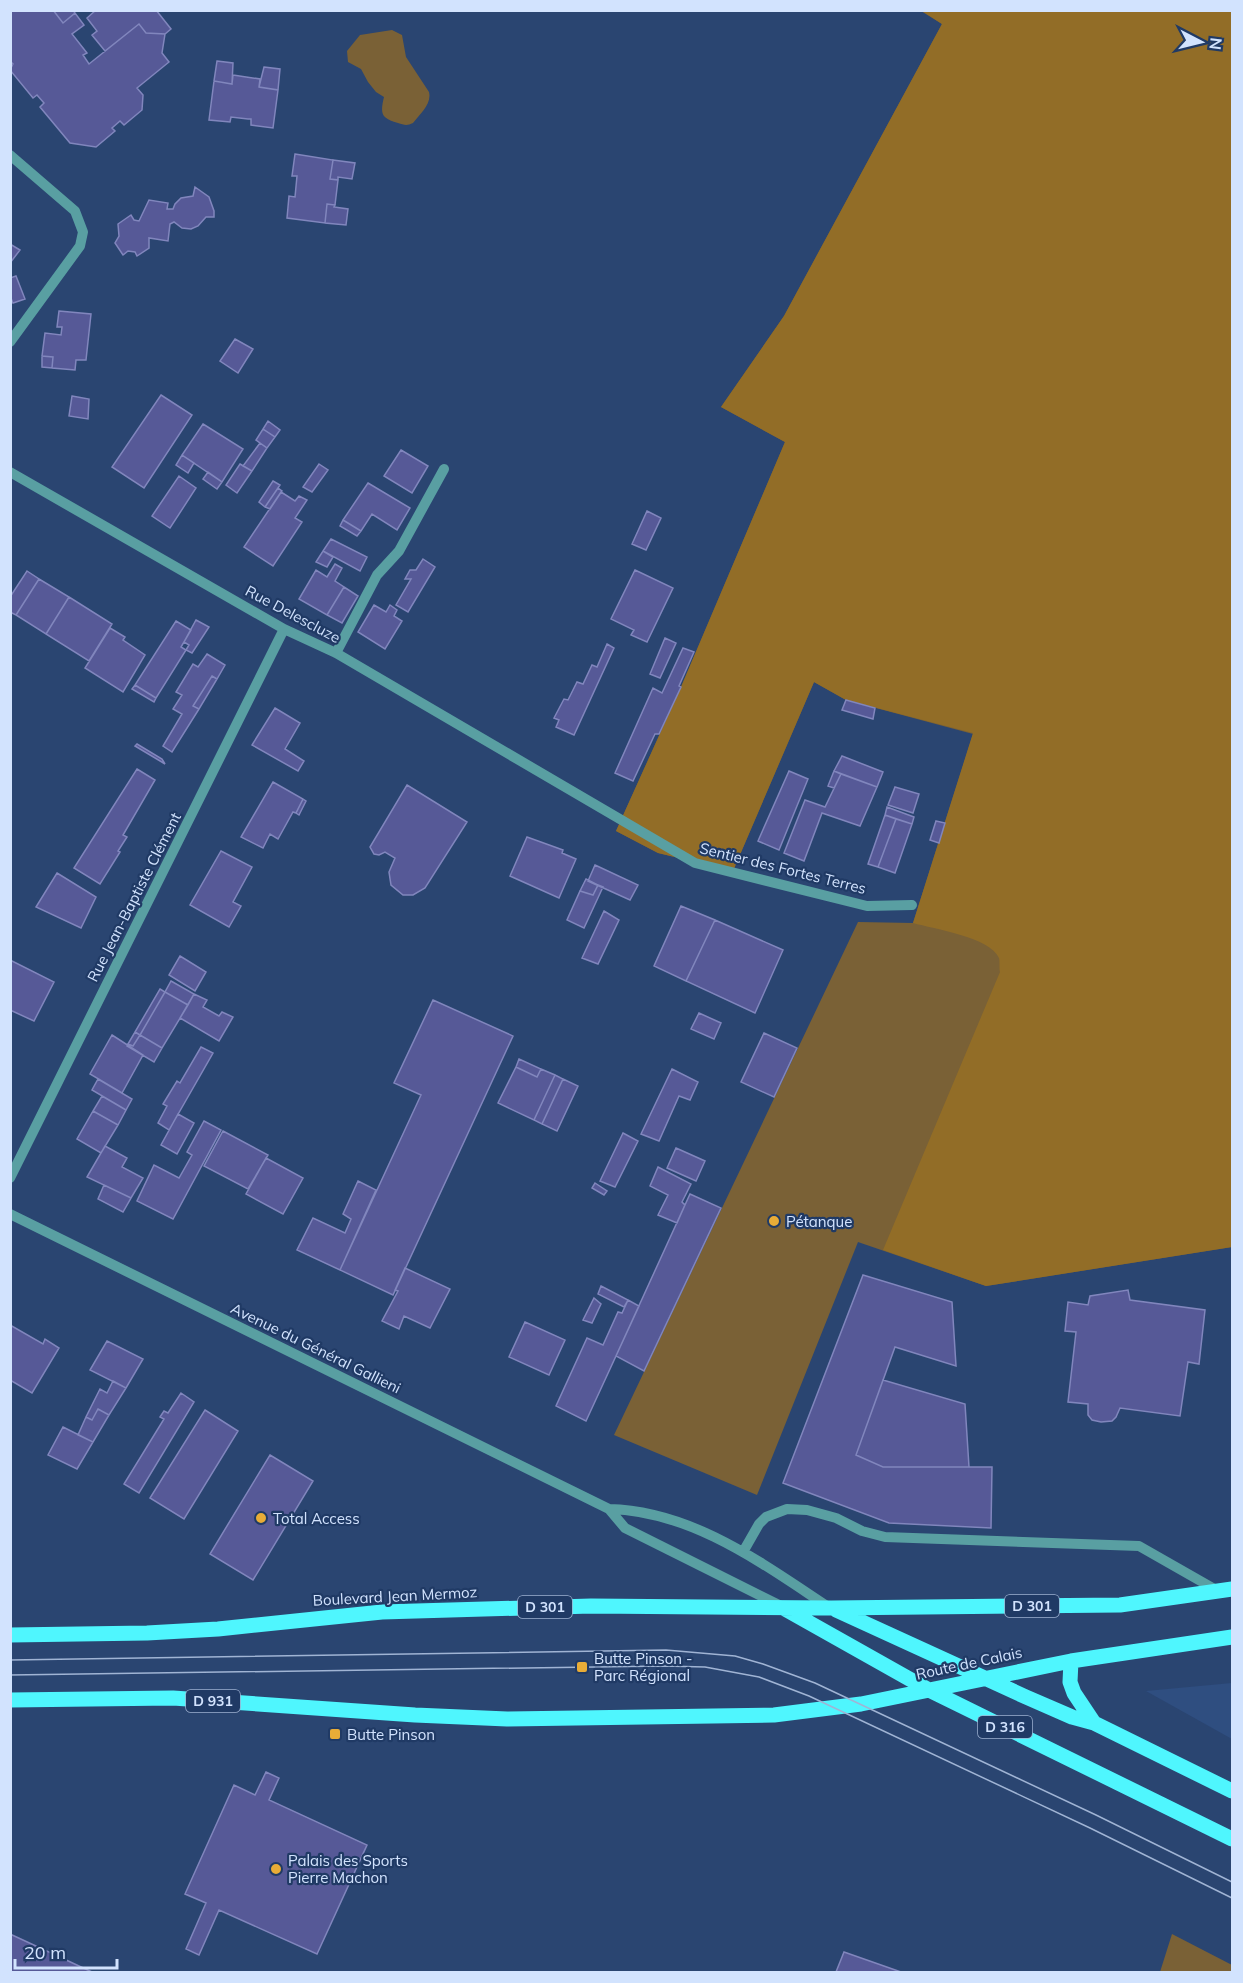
<svg xmlns="http://www.w3.org/2000/svg" width="1243" height="1983" viewBox="0 0 1243 1983" font-family="Mulish,sans-serif">
  <style>
    .built { fill: #2f4e80 }
    .green { fill: #7a6136 }
    .forest { fill: #926d27 }
    .building { fill: #565997; stroke: #8186bd; stroke-width: 1.5 }
    .lines { fill: none; stroke-linecap: round; stroke-linejoin: round }
    .minor { stroke: #599fa2; stroke-width: 10 }
    .major { stroke: #4ff6fe; stroke-width: 15 }
    .tram { stroke: #a0b4d4; stroke-width: 1.5 }
    .poi-dot { fill: #e8ac37; stroke: #203a65; stroke-width: 2 }
    .labels { text-anchor: middle; dominant-baseline: central; stroke-width: 4.5; stroke-linejoin: round; paint-order: stroke }
    .shield { fill: #203a65; stroke: #9db0d0; stroke-width: 1.5 }
    .shield-label { font-size: 14px; font-weight: bold; fill: #d2e3fe }
    .street-label { font-size: 15px; fill: #d2e3fe; stroke: #203a65 }
    .poi-label { font-size: 15px; fill: #d2e3fe; stroke: #203a65; text-anchor: start }
  </style>
  <rect width="100%" height="100%" fill="#2a4571"/>
  <path class="built" d="M1232,1683v56l-86,-48z"/>
  <path class="green" d="M921,11h311v1236l-246,39 -128,-44 -101,253 -143,-60 244,-513 55,1 60,-189 -127,-34 -32,-18 -81,189 -75,-18 -42,-22 65,-144 104,-245 -64,-35 63,-91 158,-292z
    M392,30l10,5 4,22 23,35c3,12 -9,22 -16,31 -6,3 -9,2 -15,0 -17,-5 -18,-9 -14,-26l-8,-5 -8,-10 -7,-13 -13,-7 -1,-11 13,-16z
    M1172,1934l60,31v7h-72z"/>
  <path class="forest" d="M922,11h310v1236l-246,39 -103,-36 117,-278c-1,-4 0,-11 -1,-14 -9,-21 -65,-29 -86,-35l60,-190 -127,-33 -32,-18 -81,189 -75,-18 -42,-22 65,-144 104,-245 -64,-35 63,-91 158,-292z"/>
  <path class="building" d="M10,10h43l10,13 12,-10 9,12 -12,9 15,19 -4,2 6,9 50,-40 7,9 19,1 -3,19 7,9 -32,26 6,7 -1,15 -18,15 -4,-4 -8,7 3,3 -19,16 -26,-4 -30,-36 4,-4 -7,-8 -4,3 -23,-28 3,-6 -3,-3z
    M53,10h20l2,3 -12,10z
    M96,10h60l15,19 -6,5 -19,-1 -7,-9 -34,27 -13,-16 5,-4 -10,-13z
    M217,61l16,2 -1,21 -18,-3z
    M264,67l16,2 -2,21 -19,-3z
    M233,75l27,4 -1,8 19,3 -5,38 -22,-3v-6h-3l-17,-2 -1,5 -21,-2 5,-39 18,3z
    M295,154l38,6 -3,19 8,1 -3,25 -8,-1 -2,19 -38,-5 2,-22 6,1 2,-21h-5z
    M333,160l22,3 -3,16 -14,-2v3l-8,-1z
    M195,187l14,10 5,14v6h-8l-8,9 -7,3 -9,-1 -8,-6 -4,2 -2,17 -19,-3v10l-12,8 -2,-4 -7,-1 -5,4 -8,-12 4,-7 -1,-12 13,-9 3,5 5,1 10,-21 19,3 -1,6h6l2,-5 6,-6 12,-2z
    M327,204l8,1 -1,2 14,2 -2,16 -21,-2z
    M10,244l10,6 -10,13z
    M16,276l9,23 -12,4 -3,-7v-18z
    M59,311l32,3 -5,46h-10l-1,10 -23,-2 1,-11 -11,-1 3,-23 16,2 1,-8h-5z
    M235,339l18,10 -15,24 -18,-12z
    M42,356l11,1 -1,11 -10,-1z
    M161,395l31,20 -48,73 -32,-21z
    M72,396l17,3 -1,20 -19,-3z
    M268,421l12,9 -5,7 -12,-8z
    M203,424l40,25 -21,33 -40,-27z
    M263,429l12,8 -8,11 -11,-8z
    M260,443l7,5 -15,23 -9,-5z
    M401,450l27,16 -16,27 -28,-17z
    M182,455l12,8 -6,10 -12,-8z
    M240,464l12,7 -15,22 -11,-8z
    M319,464l9,6 -16,22 -9,-5z
    M208,472l14,10 -5,7 -14,-10z
    M179,476l17,12 -26,40 -18,-12z
    M273,481l7,4 -15,22 -6,-5z
    M368,483l42,25 -13,22 -25,-16 -11,17 -18,-11z
    M278,488l4,3 -12,18 -5,-2z
    M281,492l14,9 4,-5 8,4 -12,18 7,4 -29,44 -29,-19z
    M647,511l14,7 -15,32 -14,-6z
    M343,520l18,11 -4,5 -17,-10z
    M331,539l36,18 -7,14 -37,-20z
    M323,551l10,6 -6,10 -11,-5z
    M423,559l12,8 -27,45 -12,-7 15,-26h-6l5,-9h6z
    M335,564l7,4 -7,13 9,6 -17,28 -28,-16 17,-29 11,7z
    M635,570l38,18 -26,54 -16,-7 3,-5 -23,-11z
    M27,571l12,8 -23,36 -6,-3v-15z
    M39,579l30,18 -23,37 -30,-19z
    M344,587l14,9 -16,27 -15,-8z
    M69,597l43,27 -23,37 -43,-27z
    M374,605l12,7 4,-7 7,5 -3,6 8,5 -17,28 -27,-17z
    M196,620l13,7 -17,26 -6,-3 3,-5 -5,-3z
    M176,621l15,9 -10,17 5,3 -30,48 -21,-13z
    M110,628l15,9 -2,3 22,15 -22,37 -38,-24z
    M665,638l11,5 -16,35 -10,-4z
    M607,644l7,4 -40,87 -18,-8 3,-7 -5,-2 10,-19 4,1 9,-18 6,2 9,-19 5,2z
    M683,648l11,4 -15,34 2,1 -22,47h-4l-22,47 -18,-8 38,-85 9,5z
    M207,654l18,11 -8,14 -5,-3 -19,30 6,3 -27,43 -9,-6 19,-32 -9,-5 9,-14 -6,-3 17,-28 5,3z
    M212,676l5,3 -18,30 -6,-3z
    M135,685l21,13 -2,4 -22,-13z
    M846,700l29,8 -2,11 -31,-9z
    M275,708l25,15 -15,26 19,12 -6,10 -46,-26z
    M137,744l25,15 3,5 -30,-18z
    M842,756l41,16 -6,15 -43,-16z
    M137,769l18,11 -32,55 4,2 -9,14 2,1 -20,32 -26,-16z
    M789,771l19,8 -29,71 -21,-9z
    M834,771l7,3 -7,14 -6,-2z
    M841,774l36,13 -17,39 -38,-13 -18,48 -20,-8 21,-53 20,7z
    M273,782l30,17 -7,14 -3,-1 -15,27 -8,-5 -7,14 -22,-11z
    M407,785l60,37 -42,66 -12,7h-10l-12,-10 -2,-13 6,-14 -10,-6 -6,3 -5,-1 -4,-7z
    M895,787l24,7 -6,19 -25,-8z
    M303,799l3,2 -7,14 -3,-2z
    M887,807l27,10 -2,7 -27,-9z
    M885,815l11,4 -18,48 -10,-3z
    M896,819l16,5 -17,49 -17,-6z
    M936,821l9,2 -6,20 -9,-3z
    M527,837l36,13 -1,3 14,6 -17,39 -49,-22z
    M221,851l31,16 -19,35 8,4 -12,21 -39,-22z
    M595,865l43,20 -8,15 -42,-19z
    M57,873l39,24 -15,31 -45,-21z
    M586,879l12,6 -5,10 -13,-4z
    M598,885l5,2 -19,41 -17,-8 13,-29 13,4z
    M681,906l34,14 -29,61 -32,-15z
    M604,911l15,9 -21,44 -16,-6z
    M715,920l68,30 -28,63 -69,-32z
    M180,956l26,16 -11,19 -26,-16z
    M10,960l44,22 -20,39 -24,-11z
    M171,981l23,13 -6,11 -23,-13z
    M160,989l5,3 -25,43 -5,-3z
    M165,992l23,13 -26,43 -22,-13z
    M194,994l13,6 -4,7 16,9 3,-4 11,5 -14,24 -39,-23z
    M433,1000l80,36 -120,259 -53,-25 81,-175 -27,-12z
    M699,1013l22,10 -7,16 -23,-10z
    M135,1032l5,3 -7,11 -5,-2z
    M764,1033l33,15 -23,49 -33,-15z
    M112,1035l31,20 -21,38 -32,-19z
    M140,1035l22,13 -8,14 -27,-16 1,-2 5,2z
    M201,1047l12,6 -44,77 -11,-7 9,-17 -4,-2 14,-23 3,2z
    M519,1059l22,10 -4,8 -21,-10z
    M516,1067l21,10 4,-8 14,6 -21,45 -36,-17z
    M672,1069l26,13 -8,18 -11,-4 -20,45 -18,-7z
    M555,1075l8,4 -21,45 -8,-4z
    M98,1079l34,20 -6,11 -34,-20z
    M563,1079l15,7 -21,45 -15,-7z
    M102,1096l24,14 -8,15 -25,-14z
    M93,1111l25,14 -17,28 -24,-14z
    M178,1114l16,9 -17,31 -16,-9z
    M204,1121l17,9 -48,89 -36,-18 17,-36 25,13 13,-23 -5,-3z
    M223,1131l45,24 -20,34 -44,-23z
    M623,1133l15,8 -23,46 -15,-6z
    M105,1146l22,12 -5,9 21,11 -12,20 -44,-21z
    M676,1148l29,13 -9,20 -29,-13z
    M266,1158l37,20 -20,36 -37,-20z
    M658,1167l33,17 -9,18 3,3 -8,18 -19,-8 10,-20 -18,-9z
    M358,1181l18,9 -36,80 -43,-20 16,-32 32,15 6,-14 -8,-5z
    M595,1183l12,8 -3,4 -12,-7z
    M104,1185l27,13 -8,14 -25,-13z
    M690,1194l31,14 -77,163 -28,-15z
    M405,1268l45,21 -20,39 -26,-12 -5,13 -17,-8 16,-30 -3,-1z
    M863,1275l89,27 4,64 -61,-19 -39,108 27,12h109l-1,61 -102,-5 -106,-40z
    M601,1286l27,14 -4,7 -26,-13z
    M1128,1290l2,10 75,10 -6,54 -11,-2 -8,54 -60,-8 -4,9 -4,4 -11,1 -9,-2 -4,-5v-11l-20,-2 8,-70 -11,-1 3,-29 20,3 2,-9z
    M594,1298l7,6 -9,19 -9,-3z
    M628,1300l11,6 -53,115 -30,-15 31,-68 16,7 15,-33 4,1z
    M525,1322l40,18 -16,35 -40,-18z
    M10,1325l33,19 2,-5 14,9 -27,45 -22,-13z
    M107,1341l36,18 -17,29 -36,-18z
    M883,1380l82,24 4,63h-86l-27,-12z
    M113,1381l13,7 -17,27 -11,-6 -6,11 -6,-3 14,-28 7,4z
    M181,1393l13,9 -55,91 -15,-9 40,-65 -4,-2 4,-6 4,2z
    M98,1409l11,6 -16,27 -15,-7 8,-18 6,3z
    M205,1410l33,21 -54,88 -34,-21z
    M63,1427l30,15 -16,27 -29,-14z
    M270,1455l43,26 -60,99 -43,-26z
    M266,1772l13,6 -10,22 98,45 -50,109 -98,-44 -20,45 -13,-6 20,-46 -21,-9 49,-109 21,10z
    M10,1934l82,38h-82z
    M844,1952l57,20h-65z"/>
  <g class="lines">
    <path class="minor" d="M10,155l65,56 8,21 -3,14 -70,96
      M10,472l274,157 52,24 359,210 172,43 45,-1
      M336,653l41,-78 22,-24 45,-82
      M10,1178l274,-549
      M10,1214l599,295 16,19 156,78
      M609,1509c84,2 154,55 221,99
      M743,1552l16,-28 7,-7 21,-8 20,1 29,8 26,13 23,6 254,9 79,45"/>
    <path class="major" d="M785,1609l144,81 303,149
      M836,1610l190,87 46,20 22,6
      M10,1635l137,-2 71,-4 164,-17 209,-6 240,2 289,-3 112,-16
      M1071,1661l-1,21 4,11 20,30 138,68
      M10,1700l163,-2 242,17 92,4 267,-4 87,-11 210,-43 161,-24"/>
    <path class="tram" d="M10,1660l656,-10 69,6 28,8 52,19 281,132 136,67
      M10,1675l654,-9 41,1 54,10 50,19 281,132 142,70"/>
  </g>
  <g class="poi-dot">
    <circle cx="774" cy="1221" r="6"/>
    <circle cx="261" cy="1518" r="6"/>
    <rect x="576" y="1661" width="12" height="12" rx="3"/>
    <rect x="329" y="1728" width="12" height="12" rx="3"/>
    <circle cx="276" cy="1869" r="6"/>
  </g>
  <g class="labels">
    <g class="shield">
      <rect x="1005" y="1595" width="54" height="22" rx="4.5"/>
      <rect x="518" y="1596" width="54" height="22" rx="4.5"/>
      <rect x="186" y="1690" width="54" height="22" rx="4.5"/>
      <rect x="978" y="1716" width="54" height="22" rx="4.5"/>
    </g>
    <g class="shield-label">
      <text x="1032" y="1606">D 301</text>
      <text x="545" y="1607">D 301</text>
      <text x="213" y="1701">D 931</text>
      <text x="1005" y="1727">D 316</text>
    </g>
    <g class="street-label">
      <text transform="translate(293 614) rotate(28)">Rue Delescluze</text>
      <text transform="translate(783 868) rotate(14)">Sentier des Fortes Terres</text>
      <text transform="translate(134 897) rotate(-63)">Rue Jean-Baptiste Clément</text>
      <text transform="translate(316 1348) rotate(26)">Avenue du Général Gallieni</text>
      <text transform="translate(395 1596) rotate(-3)">Boulevard Jean Mermoz</text>
      <text transform="translate(969 1663) rotate(-12)">Route de Calais</text>
    </g>
    <g class="poi-label">
      <text x="786" y="1221">Pétanque</text>
      <text x="273" y="1518">Total Access</text>
      <text x="594" y="1658">Butte Pinson -<tspan x="594" dy="17">Parc Régional</tspan></text>
      <text x="347" y="1734">Butte Pinson</text>
      <text x="288" y="1860">Palais des Sports<tspan x="288" dy="17">Pierre Machon</tspan></text>
    </g>
  </g>
  <rect width="1243" height="1983" fill="none" stroke="#d2e3fe" stroke-width="24"/>
  <g transform="translate(1201 42) rotate(97)" stroke="#203a65" stroke-width="4.5" paint-order="stroke">
  <path d="M0-4.5L10 22L0 15L-10 22Z" fill="#d2e3fe"/>
  <text y="-9" font-size="16" font-weight="bold" text-anchor="middle" fill="#d2e3fe">N</text>
  </g>
  <path d="M15 1959v9h102v-9" fill="none" stroke="#d2e3fe" stroke-width="3"/>
  <text x="24" y="1959" font-size="18" fill="#d2e3fe" stroke="#203a65" stroke-width="4.5" paint-order="stroke">20 m</text>
</svg>
